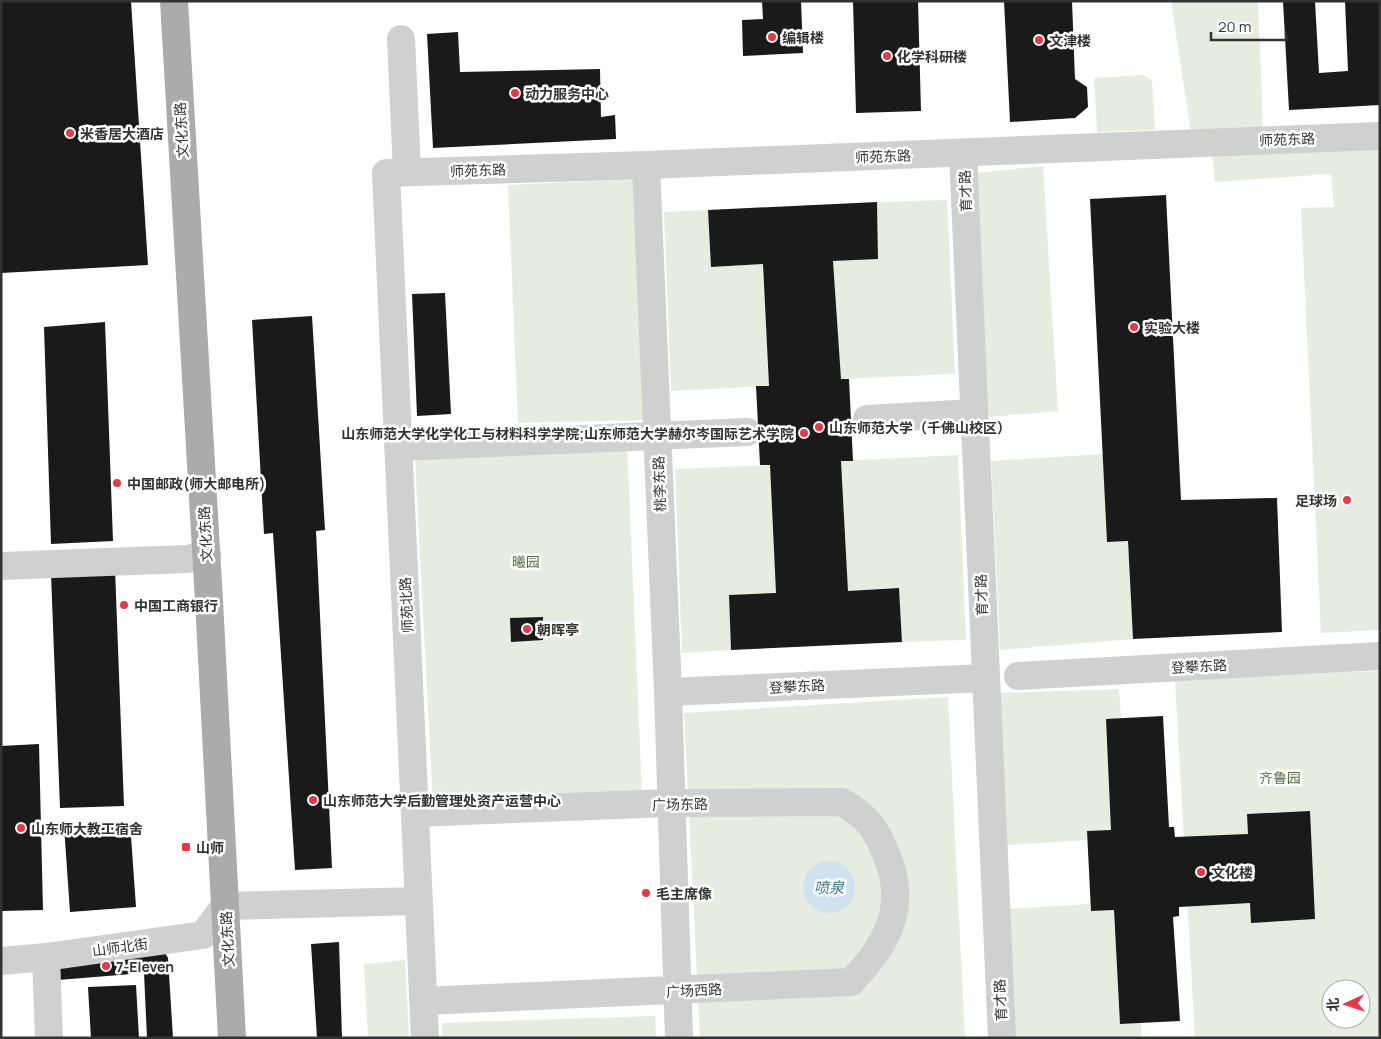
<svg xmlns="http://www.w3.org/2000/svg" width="1381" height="1039" viewBox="0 0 1381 1039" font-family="Manrope,'Noto Sans SC',sans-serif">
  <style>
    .green { fill: #e6ecdf; fill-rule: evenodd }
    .water { fill: #cfe2ee }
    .building { fill: #1a1a1a }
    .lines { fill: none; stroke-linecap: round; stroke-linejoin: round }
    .minor { stroke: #d0d0d0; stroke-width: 28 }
    .major { stroke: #ababab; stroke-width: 28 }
    .poi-dot { fill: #e63946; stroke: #fff; stroke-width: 2 }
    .labels { text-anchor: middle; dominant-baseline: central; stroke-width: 5; stroke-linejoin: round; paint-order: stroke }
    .poi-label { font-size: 14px; font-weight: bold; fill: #333; stroke: #fff; text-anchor: start }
    .street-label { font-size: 14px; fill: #333; stroke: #fff }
    .park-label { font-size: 14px; fill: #56703f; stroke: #fff }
    .water-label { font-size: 15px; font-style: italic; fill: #3f7597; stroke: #fff }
  </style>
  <rect width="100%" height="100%" fill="#fff"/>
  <path class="green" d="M1171,1h87l5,129 -72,3z
    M1143,75l9,5 3,50 -58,2 -3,-54z
    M1380,144v486l-59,3 -20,-425 33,-1 -3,-33 -116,8 -3,-28z
    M1043,166l15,245 -69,6 -12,-244z
    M636,179l9,241 -127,3 -10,-238z
    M947,200l8,174 -114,5 -8,-118 45,-2 -1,-57z
    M708,210l3,57 52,-3 6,122 -98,5 -7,-179z
    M627,444l15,351 -209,9 -18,-347z
    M1103,454l4,88 21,-1 5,98 -133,11 -9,-189z
    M958,455l8,185 -64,2 -3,-54 -51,3 -7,-130z
    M770,465l6,128 -47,2 2,55 -49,3 -7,-184z
    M1380,671v367h-185l-20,-359zM1331,989h30v30h-30z
    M1119,689l2,29 -10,112 -24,1v9l-81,5 -8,-152z
    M948,697l17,341h-265l-16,-325z
    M1090,904l1,7 23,-1 6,114 21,-1v15h-126l-7,-129z
    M405,960l4,78h-41l-4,-74z
    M655,1016l1,22h-214v-15z"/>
  <path class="water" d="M803 887a26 26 0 1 1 52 0a26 26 0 1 1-52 0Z"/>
  <path class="building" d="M1,1h130l17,264 -147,8z
    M762,1h39l2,52 -60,3 -1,-36 21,-1z
    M853,1h65l3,110 -65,2z
    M1004,1h68l3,78 12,8 1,20 -13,11 -65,4z
    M1283,1h32l4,72 29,-2 -3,-70h35v104l-91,5z
    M458,32l2,40 140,-3 1,48 14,-2 1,24 -183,9 -6,-114z
    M1166,195l15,305 96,-2 5,134 -149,7 -5,-98 -21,1 -17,-343z
    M877,202l1,57 -45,2 8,118h8l4,82h-12l7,130 51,-3 3,54 -171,8 -2,-55 47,-2 -6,-128h-10l-4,-79h13l-6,-122 -52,3 -3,-57z
    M445,293l6,121 -34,2 -5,-122z
    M312,316l13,214 -9,1 16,337 -37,2 -22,-337 -9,1 -12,-214z
    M105,322l8,219 -62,3 -7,-217z
    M115,569l9,237 -64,2 -9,-234z
    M543,617v23l-32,2 -1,-24z
    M1163,716l6,111h5l1,10 73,-3 -1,-20 63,-3 5,108 -64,4 -1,-20 -71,4v9l-6,1 7,104 -60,3 -6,-114 -23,1 -4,-80 24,-1 -5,-111z
    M39,744l4,166 -42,1v-165z
    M130,822l6,85 -66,5 -6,-86z
    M339,942l3,96h-25l-6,-94z
    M164,951l4,7 5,80h-26l-3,-65 -86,7 -1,-19z
    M136,985l3,53h-48l-3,-51z"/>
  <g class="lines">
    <path class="minor" d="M401,39l6,133
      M963,153l39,885
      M646,165l22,527 11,346
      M867,419l107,-6
      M398,447l349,-15
      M1,566l186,-7 20,-4
      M1018,676l362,-20
      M668,692l317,-14
      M415,813l255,-10 172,-1c26,15 34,27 45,54 21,51 0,89 -36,126l-428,19
      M46,957l3,81
      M1,961l45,-4 157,-22 22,-29 193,-5
      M425,1038l-39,-865 260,-8 734,-29"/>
    <path class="major" d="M174,1l35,600 23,437"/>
  </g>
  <g class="poi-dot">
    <circle cx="772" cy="37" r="5"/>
    <circle cx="1039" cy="40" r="5"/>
    <circle cx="887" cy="56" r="5"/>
    <circle cx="515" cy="93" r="5"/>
    <circle cx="70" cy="133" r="5"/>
    <circle cx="1134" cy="327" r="5"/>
    <circle cx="819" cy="427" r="5"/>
    <circle cx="804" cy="433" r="5"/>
    <circle cx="117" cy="483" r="5"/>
    <circle cx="1347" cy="500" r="5"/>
    <circle cx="124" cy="605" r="5"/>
    <circle cx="527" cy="629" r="5"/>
    <circle cx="313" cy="800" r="5"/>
    <circle cx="21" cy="828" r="5"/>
    <rect x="181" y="842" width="10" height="10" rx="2.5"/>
    <circle cx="1201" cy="872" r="5"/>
    <circle cx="646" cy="893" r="5"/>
    <circle cx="106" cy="966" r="5"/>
  </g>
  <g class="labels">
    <g class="poi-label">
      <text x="782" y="37">编辑楼</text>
      <text x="1049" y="40">文津楼</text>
      <text x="897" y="56">化学科研楼</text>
      <text x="525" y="93">动力服务中心</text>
      <text x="80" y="133">米香居大酒店</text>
      <text x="1144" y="327">实验大楼</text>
      <text x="829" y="427">山东师范大学（千佛山校区）</text>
      <text x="794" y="433" text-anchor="end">山东师范大学化学化工与材料科学学院;山东师范大学赫尔岑国际艺术学院</text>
      <text x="127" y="483">中国邮政(师大邮电所)</text>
      <text x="1337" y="500" text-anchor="end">足球场</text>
      <text x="134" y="605">中国工商银行</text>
      <text x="537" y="629">朝晖亭</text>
      <text x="323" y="800">山东师范大学后勤管理处资产运营中心</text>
      <text x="31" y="828">山东师大教工宿舍</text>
      <text x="196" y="847">山师</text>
      <text x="1211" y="872">文化楼</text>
      <text x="656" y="893">毛主席像</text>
      <text x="116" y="966">7-Eleven</text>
    </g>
    <g class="street-label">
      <text transform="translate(181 130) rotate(-93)">文化东路</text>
      <text transform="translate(1287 139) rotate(-2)">师苑东路</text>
      <text transform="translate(883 156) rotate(-2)">师苑东路</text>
      <text transform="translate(478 170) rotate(-2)">师苑东路</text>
      <text transform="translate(965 191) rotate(-92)">育才路</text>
      <text transform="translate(659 484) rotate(-92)">桃李东路</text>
      <text transform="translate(205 534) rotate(-93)">文化东路</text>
      <text transform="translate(981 595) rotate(-92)">育才路</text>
      <text transform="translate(406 605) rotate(-93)">师苑北路</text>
      <text transform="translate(1199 666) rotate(-3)">登攀东路</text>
      <text transform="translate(797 686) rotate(-3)">登攀东路</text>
      <text transform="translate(680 804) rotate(-1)">广场东路</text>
      <text transform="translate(227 939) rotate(-93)">文化东路</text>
      <text transform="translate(120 947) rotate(-8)">山师北街</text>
      <text transform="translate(694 990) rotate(-3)">广场西路</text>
      <text transform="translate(1000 1000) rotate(-93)">育才路</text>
    </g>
    <g class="park-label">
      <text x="526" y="561">曦园</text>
      <text x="1280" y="777">齐鲁园</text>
    </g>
    <g class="water-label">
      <text x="829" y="887">喷泉</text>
    </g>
  </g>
  <rect width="1381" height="1039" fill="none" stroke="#333333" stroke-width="5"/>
  <g transform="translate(1346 1004) rotate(267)"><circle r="24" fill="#ffffff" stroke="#adadad"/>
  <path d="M0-4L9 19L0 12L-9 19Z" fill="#e63946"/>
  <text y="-8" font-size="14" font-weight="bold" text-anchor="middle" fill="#333333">北</text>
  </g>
  <path d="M1211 32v8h75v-8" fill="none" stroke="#333333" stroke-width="2.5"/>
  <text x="1218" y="32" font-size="15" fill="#333333" stroke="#ffffff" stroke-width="4" paint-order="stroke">20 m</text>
</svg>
